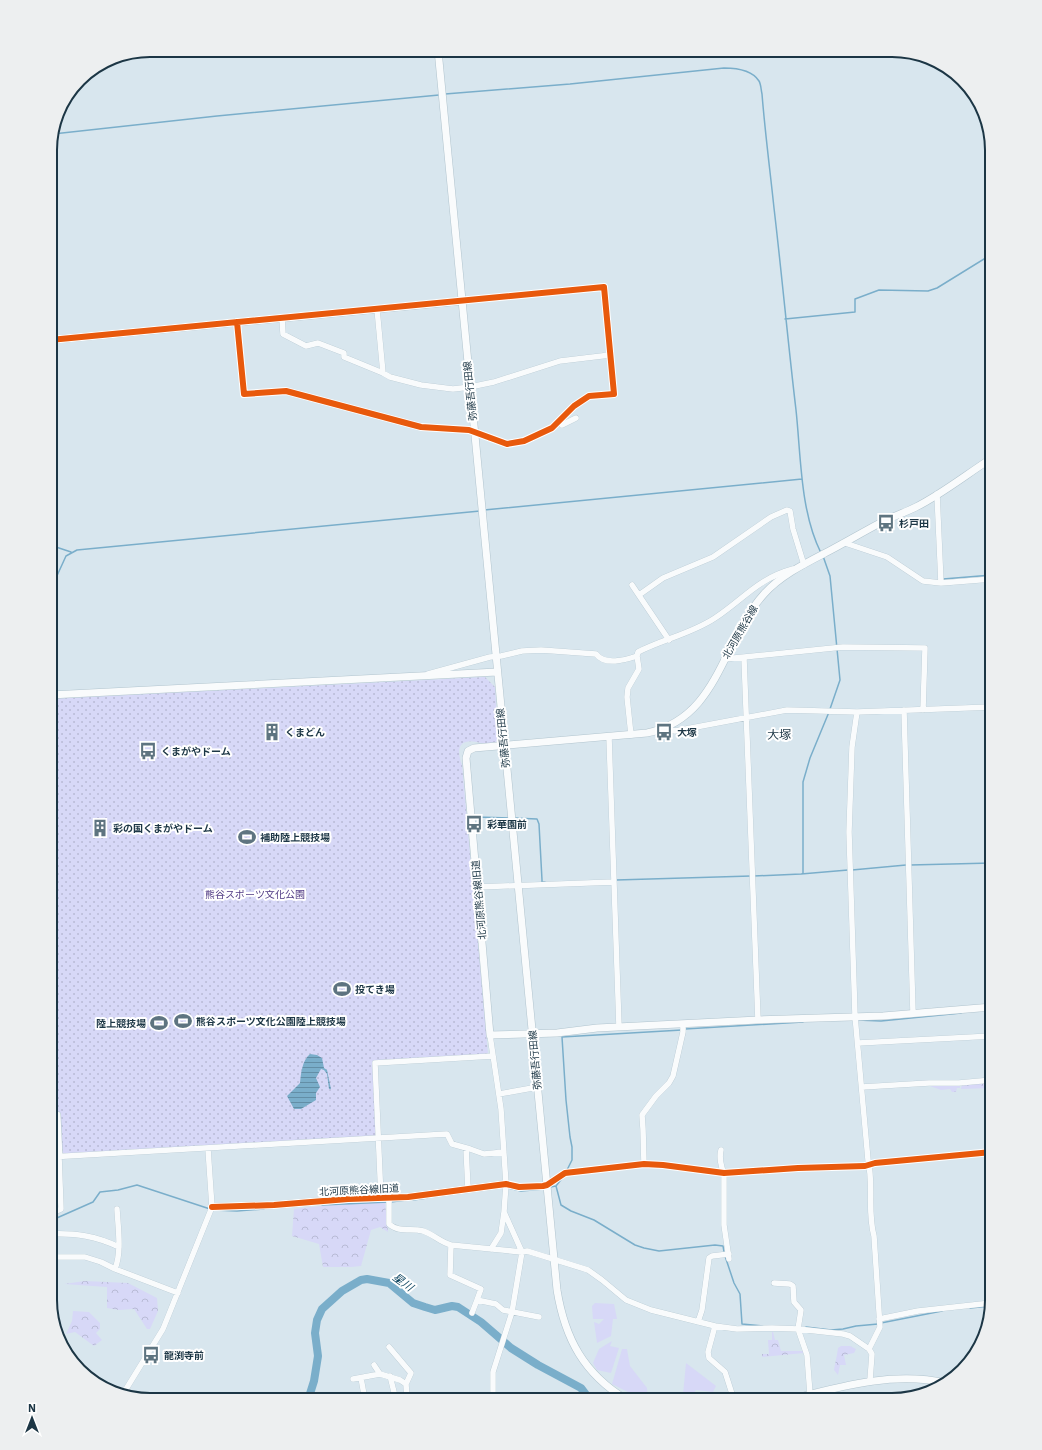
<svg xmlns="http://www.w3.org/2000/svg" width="1042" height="1450" viewBox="0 0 1042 1450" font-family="'IBM Plex Sans','Noto Sans JP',sans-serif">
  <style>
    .grass { fill: #d7d8f7 }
    .forest { fill: url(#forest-crowns) }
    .park { fill: url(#park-dots) }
    .water { fill: url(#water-rules) }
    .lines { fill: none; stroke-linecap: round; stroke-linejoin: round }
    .stream { stroke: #7aaeca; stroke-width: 1.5 }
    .river { stroke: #7aaeca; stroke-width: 8 }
    .street-casing { stroke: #b1c4ce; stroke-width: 6 }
    .secondary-casing { stroke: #b1c4ce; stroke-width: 8 }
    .street { stroke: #f9fbfc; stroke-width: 5.5 }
    .secondary { stroke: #f9fbfc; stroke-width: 7 }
    .cycleway-casing { stroke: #fff; stroke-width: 8 }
    .cycleway { stroke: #e8590c; stroke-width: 6 }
    .labels { text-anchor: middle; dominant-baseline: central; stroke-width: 4; stroke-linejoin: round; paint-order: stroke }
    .street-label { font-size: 10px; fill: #1c3645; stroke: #fff }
    .poi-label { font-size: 10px; font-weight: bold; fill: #1c3645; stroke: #fff; text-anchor: start }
    .park-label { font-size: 10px; fill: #4f3983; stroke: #fff }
    .water-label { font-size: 11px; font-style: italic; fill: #134a65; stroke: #fff }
    .quarter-label { font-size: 12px; fill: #1c3645; stroke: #fff }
    .rim { fill: none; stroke: #1c3645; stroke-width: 2 }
  </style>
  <defs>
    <pattern id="forest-crowns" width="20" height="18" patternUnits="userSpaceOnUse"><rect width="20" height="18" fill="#d7d8f7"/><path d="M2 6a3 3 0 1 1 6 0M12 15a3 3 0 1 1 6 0" fill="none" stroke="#b8bad5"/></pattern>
    <pattern id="park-dots" width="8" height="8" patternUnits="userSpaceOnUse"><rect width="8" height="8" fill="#d7d8f7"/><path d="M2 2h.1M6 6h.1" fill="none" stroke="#b8bad5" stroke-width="1.8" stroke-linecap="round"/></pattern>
    <pattern id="water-rules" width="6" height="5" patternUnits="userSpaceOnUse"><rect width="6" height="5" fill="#7aaeca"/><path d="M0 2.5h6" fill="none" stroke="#638ea6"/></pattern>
  </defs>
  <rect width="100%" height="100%" fill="#d8e6ee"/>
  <path class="grass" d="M595,1303l19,1 3,15h-4l-2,17 -14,7 -3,-21 5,2 5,-5h-11l-1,-13z
    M612,1341l-2,5 9,2 -8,25 -14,-3 -4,-7 6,-14z
    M622,1349h5l3,17 17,22 1,12h-4l-32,-16z
    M686,1363l30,23 -3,6 -17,-2 -7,9 -6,-4z"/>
  <path class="forest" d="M980,1080h12v8l-31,1 1,-6 18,1z
    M960,1085v3h-3l-1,4h-4l-2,-3 -9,1 -11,-4z
    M385,1202l3,30 -8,-5 -9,3 -10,36 -10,1h-28l-4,-23 -27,-8 2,-27 54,-6z
    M85,1281l43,2 29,15 1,13 -8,18h-3l-13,-20 -15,1 -12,-2v-21l-43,-3z
    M73,1311l16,1 11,11v6l-4,4 6,7 -8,6 -19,-14 -9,2 6,-13z
    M772,1332h1l2,8h3l3,11h22l1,2 -42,4v-3h7l-1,-14h4z
    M841,1346h9l6,3 -2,4 -10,2 2,10h-6l-2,10 -4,-5c1,-7 3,-14 4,-22z"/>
  <path class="park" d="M485,677l10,10 3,51 -2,4c-4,0 -9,2 -13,1 -5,0 -12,-3 -17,-1 -10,2 -7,16 -4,23l26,289 -115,7 4,76 -315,18 -1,-42h-11v-414z"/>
  <path class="water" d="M310,1054l7,1 5,3 2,10 3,2 4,19h-2l-2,-15 -3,-4 -3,-1 -5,9 4,9 -4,6v7l-15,9h-7l-7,-13 13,-13c1,-10 2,-22 10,-29z"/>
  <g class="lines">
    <path class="stream" d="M445,94l125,-10 154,-16c12,0 28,2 35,13 2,3 2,9 3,13 3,38 8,76 12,114 8,68 14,135 22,202 5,46 4,101 25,143
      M53,134l164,-18 222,-21
      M785,319l70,-7v-13l24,-9 49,1 9,-3 55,-34
      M484,510l318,-31
      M50,545l21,7
      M823,556l7,20 10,104 -10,29
      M943,579l49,-4
      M50,591l16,-35 11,-6 403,-39
      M476,817l34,1
      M514,818l23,1 2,5 3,56v2h3
      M910,865l82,-2
      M852,870l54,-5
      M803,874v-92l7,-24 19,-46
      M754,876l47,-2 47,-4
      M616,880l135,-4
      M857,1020l24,1 80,-8
      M685,1029l118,-7
      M567,1170l5,-10v-13l-2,-10 -4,-37 -4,-63 120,-7
      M556,1186l5,19 10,6 23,9 41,25 9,3 15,3 56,-6 8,1 1,6
      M550,1187l6,-1 7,-9
      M508,1188l13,3 23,-2
      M413,1200l14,-2
      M391,1202l15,-2
      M322,1205l66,-3
      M214,1210l23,1 27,-2
      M50,1221l43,-19 7,-10 18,-2 19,-5 73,24
      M725,1256l9,27 6,11 2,30 21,2
      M970,1308l20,-2
      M881,1323l61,-12
      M806,1327l25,3 12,-1 13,-3 22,-2"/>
    <path class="river" d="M308,1400l6,-19 4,-25 -3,-23 2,-13 5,-11 20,-18 19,-11 6,-1 22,4 24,20 12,4 10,3 17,-4 6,1 23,15 30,26 27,17 43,23 9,12"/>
    <g class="street-casing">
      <path id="street" d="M377,309l6,64
        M282,318l1,16 23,12 12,-3 26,10v4l39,16 7,4 31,8 32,4 17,-2 24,-5 66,-21 50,-6
        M237,322l7,72 42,-3 135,36 48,3 38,14 17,-3 28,-13 22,-22 15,-10 25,-2 -10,-107 -142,14
        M559,421l3,4 14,-7
        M937,494l4,89
        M845,543l42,14 36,24 18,2 51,-4
        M632,585l37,55
        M639,595l24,-17 50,-21 58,-40 16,-7 3,1 3,18 11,36
        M744,658l14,362
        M724,659l119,-12 82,1 -2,62
        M428,674l62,-17 11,-1 21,-5 19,-1 55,4c9,12 29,6 41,2
        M904,710l9,303
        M857,712l-5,35 -3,85 1,30 5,154 13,144c6,25 -1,51 6,76l6,91 -11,22
        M664,728l11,3 112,-21 70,2 135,-5
        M631,735l-4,-38 1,-9 11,-19 -2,-13 1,-4c25,-13 53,-18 77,-34 29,-19 42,-39 78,-49
        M609,737l10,290
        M478,887l136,-5
        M490,1035l11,74 5,75 -2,28 18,40 -10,60 -19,60v28
        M858,1043l134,-7
        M862,1087l67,-4h30l33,-3
        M499,1094l39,-7
        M466,1148l2,41
        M721,1150c-2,7 0,17 3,23v52l5,34
        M50,1157l397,-23 5,10 18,5 14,5 20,-2
        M644,1164l-1,-35 -1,-14 14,-19 13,-13 4,-7 10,-44v-8
        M506,1184l13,3 24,-1 4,-1 18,-12 79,-9 19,1 61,8 74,-5 67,-2 10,-3 117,-11
        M381,1198l-6,-135 118,-7
        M389,1198v26c10,9 22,4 34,7 10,3 17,11 28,14l71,7 5,-1 61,19 14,10 24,20 25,10 64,16 22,3 35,-1 26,1 45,5 7,2 19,13 3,5 -2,26
        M50,1214l11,-5 -2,-53
        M50,1234c26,-1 46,2 69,13
        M451,1245l-1,30 31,14 -4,11 19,4 7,6 36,7
        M491,1249l10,-16 3,-21
        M50,1257h35l16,5 14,7 63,24
        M115,1269c7,-18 3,-41 2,-60
        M774,1283l16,1 3,2 1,16 7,8 -3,19 9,26 3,39
        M472,1313l5,-13
        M879,1319l39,-8 73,-8
        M698,1322l4,-12 7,-52 3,-2 17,-2
        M715,1326l-7,26 1,6 16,14 9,28
        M389,1347l22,26 -5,11
        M374,1365l6,9
        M390,1376l6,24
        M361,1378l4,22
        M353,1379l27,-5 20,6 6,4 1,16
        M123,1394l40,-65 49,-122 -4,-58"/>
    </g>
    <g class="secondary-casing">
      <path id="secondary" d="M438,50l119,1240c8,49 27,84 70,110
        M50,340l412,-39
        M50,695l447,-23
        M992,1007l-109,9 -125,4 -161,8 -40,5 -67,2 -24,-277 2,-7 6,-3 173,-15c72,-15 74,-91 117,-139 17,-19 42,-31 65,-43 17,-9 34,-19 51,-28 11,-6 24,-10 36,-16 26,-13 51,-33 76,-49
        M57,1115l2,41
        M212,1207l62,-2 74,-6 60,-2 98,-13
        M788,1400c51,-13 105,-29 158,-17"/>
    </g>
    <use href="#street" class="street"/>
    <use href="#secondary" class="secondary"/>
    <g class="cycleway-casing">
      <path id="cycleway" d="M50,340l554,-53 10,107 -25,2 -15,10 -22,22 -28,13 -17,3 -38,-14 -48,-3 -135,-36 -42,3 -7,-72
        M212,1207l62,-2 74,-6 60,-2 98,-13 13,3 24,-1 4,-1 18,-12 79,-9 19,1 61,8 74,-5 67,-2 10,-3 117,-11"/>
    </g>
    <use href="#cycleway" class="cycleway"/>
  </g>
  <defs>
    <g id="bus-bare" transform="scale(1.38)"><path d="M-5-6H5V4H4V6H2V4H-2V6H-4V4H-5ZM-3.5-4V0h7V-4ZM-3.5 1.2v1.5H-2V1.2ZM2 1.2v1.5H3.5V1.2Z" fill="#5e7480" stroke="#fff" stroke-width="2.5" paint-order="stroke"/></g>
    <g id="building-bare" transform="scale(1.38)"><path d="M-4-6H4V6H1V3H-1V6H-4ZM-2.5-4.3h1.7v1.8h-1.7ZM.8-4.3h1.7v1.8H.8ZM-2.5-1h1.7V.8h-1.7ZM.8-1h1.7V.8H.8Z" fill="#5e7480" stroke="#fff" stroke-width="2.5" paint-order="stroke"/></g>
    <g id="stadium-bare" transform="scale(1.38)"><path d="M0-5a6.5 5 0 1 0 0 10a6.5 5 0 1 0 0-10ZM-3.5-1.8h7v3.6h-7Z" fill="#5e7480" stroke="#fff" stroke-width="2.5" paint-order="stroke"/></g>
  </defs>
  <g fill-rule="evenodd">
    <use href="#bus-bare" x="886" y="523"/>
    <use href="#building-bare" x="272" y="732"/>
    <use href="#bus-bare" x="664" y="732"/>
    <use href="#bus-bare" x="148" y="751"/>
    <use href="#bus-bare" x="474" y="824"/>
    <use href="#building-bare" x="100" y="828"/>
    <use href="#stadium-bare" x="247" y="837"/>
    <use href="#stadium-bare" x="342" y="989"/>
    <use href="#stadium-bare" x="183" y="1021"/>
    <use href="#stadium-bare" x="159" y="1023"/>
    <use href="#bus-bare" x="151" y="1355"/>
  </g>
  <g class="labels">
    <g class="street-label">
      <text transform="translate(470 391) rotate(-96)">弥藤吾行田線</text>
      <text transform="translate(740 632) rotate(-60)">北河原熊谷線</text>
      <text transform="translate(503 738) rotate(-96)">弥藤吾行田線</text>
      <text transform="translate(479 900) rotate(-95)">北河原熊谷線旧道</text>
      <text transform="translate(535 1060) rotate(-95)">弥藤吾行田線</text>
      <text transform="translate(359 1190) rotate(-3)">北河原熊谷線旧道</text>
    </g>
    <g class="poi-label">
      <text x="899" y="523">杉戸田</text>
      <text x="285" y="732">くまどん</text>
      <text x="677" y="732">大塚</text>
      <text x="161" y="751">くまがやドーム</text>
      <text x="487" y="824">彩華園前</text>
      <text x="113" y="828">彩の国くまがやドーム</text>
      <text x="260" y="837">補助陸上競技場</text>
      <text x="355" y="989">投てき場</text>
      <text x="196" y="1021">熊谷スポーツ文化公園陸上競技場</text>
      <text x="146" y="1023" text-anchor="end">陸上競技場</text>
      <text x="164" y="1355">龍渕寺前</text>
    </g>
    <g class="park-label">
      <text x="255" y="894">熊谷スポーツ文化公園</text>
    </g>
    <g class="water-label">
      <text transform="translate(403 1282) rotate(36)">星川</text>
    </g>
    <g class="quarter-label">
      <text x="779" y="734">大塚</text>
    </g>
  </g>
  <path d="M0 0H1042V1450H0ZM150 57H892A93 93 0 0 1 985 150V1300A93 93 0 0 1 892 1393H150A93 93 0 0 1 57 1300V150A93 93 0 0 1 150 57Z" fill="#edeff0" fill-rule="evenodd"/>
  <path class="rim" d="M150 57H892A93 93 0 0 1 985 150V1300A93 93 0 0 1 892 1393H150A93 93 0 0 1 57 1300V150A93 93 0 0 1 150 57Z"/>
  <g transform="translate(32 1418)" stroke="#ffffff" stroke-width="3" paint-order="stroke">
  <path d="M0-3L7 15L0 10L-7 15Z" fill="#1c3645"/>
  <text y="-6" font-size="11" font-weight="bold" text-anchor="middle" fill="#1c3645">N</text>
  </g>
</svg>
